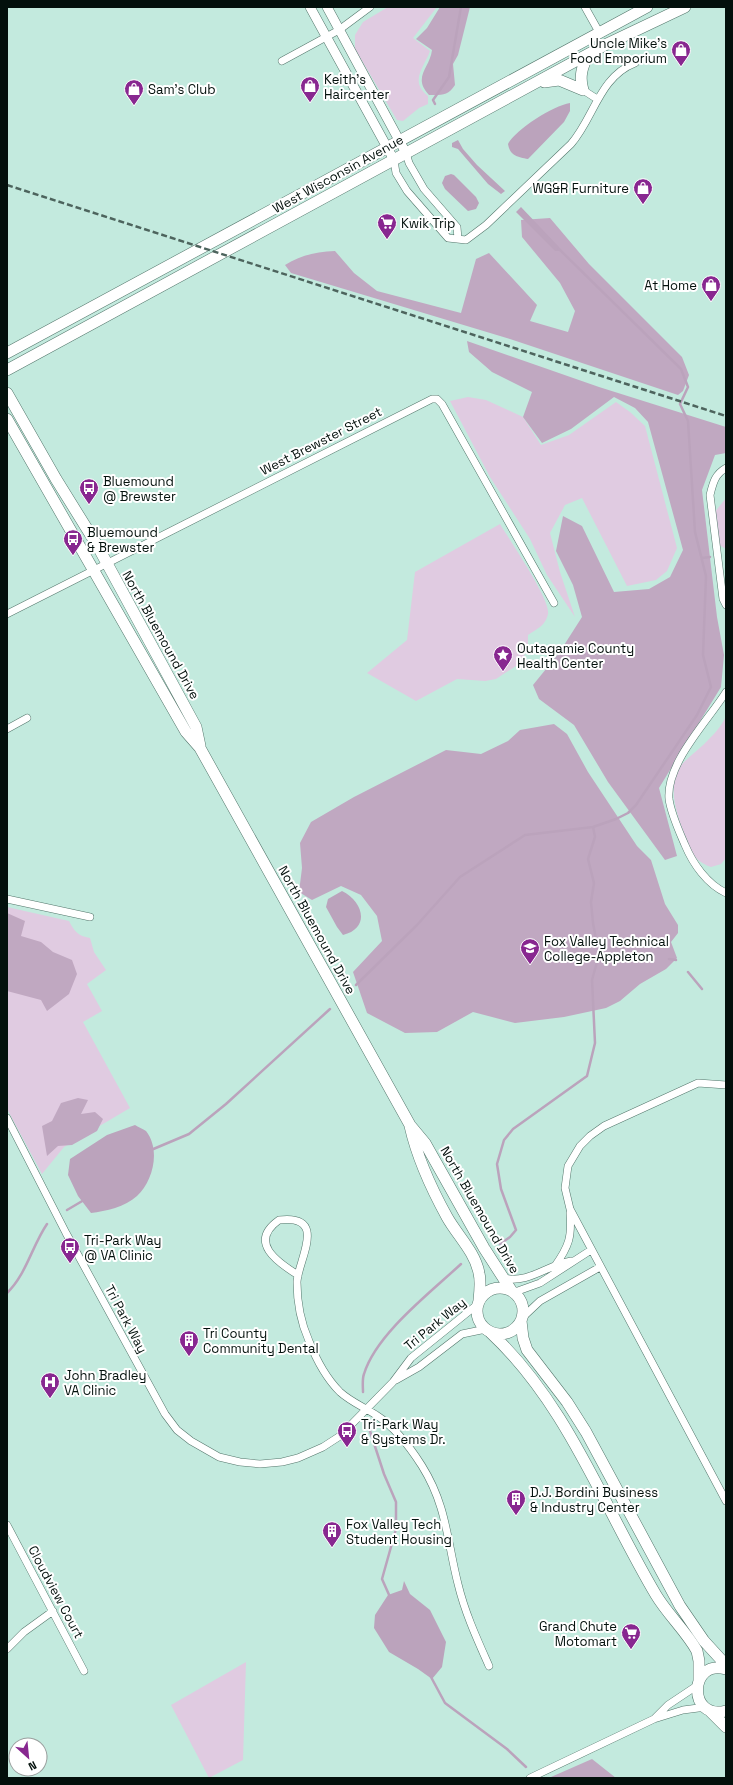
<svg xmlns="http://www.w3.org/2000/svg" width="733" height="1785" viewBox="0 0 733 1785" font-family="'Space Grotesk',sans-serif">
  <style>
    .green { fill: #e0cbe1 }
    .forest { fill: #c0a8c1 }
    .water { fill: #bba3bc }
    .lines { fill: none; stroke-linecap: round; stroke-linejoin: round }
    .stream { stroke: #bba3bc; stroke-width: 2.5 }
    .minor-casing { stroke: #53766b; stroke-width: 8 }
    .tertiary-casing { stroke: #53766b; stroke-width: 10 }
    .secondary-casing { stroke: #53766b; stroke-width: 12 }
    .minor { stroke: #fff; stroke-width: 7 }
    .tertiary { stroke: #fff; stroke-width: 9 }
    .secondary { stroke: #fff; stroke-width: 11 }
    .rail { stroke: #4d645d; stroke-width: 2.5; stroke-dasharray: 6 3; stroke-linecap: butt }
    .labels { text-anchor: middle; dominant-baseline: central; stroke-width: 4; stroke-linejoin: round; paint-order: stroke }
    .poi-label { font-size: 13px; fill: #03100c; stroke: #fff; text-anchor: start }
    .street-label { font-size: 13px; fill: #03100c; stroke: #fff }
  </style>
  <rect width="100%" height="100%" fill="#c3eade"/>
  <path class="green" d="M388,7h49l-24,31 17,13c-6,17 -21,30 -2,45v8l-9,4 -16,13 -6,-1 -42,-71v-14l8,-13z
    M468,397l18,3 37,17 18,28 28,-10 47,-33 14,10 15,14 32,122 -10,23 -11,9 -29,6 -45,-88 -17,7 -15,28 10,39 15,45 -28,-42 -17,-36 -40,-62 -40,-76z
    M726,498v51l-7,-4 -5,-32z
    M500,524c9,15 51,76 48,90 -2,11 -11,15 -20,21v14l-9,15 -23,15 -11,2 -28,-2 -41,22 -49,-28 40,-33 8,-68z
    M726,716v142l-5,6 -10,3c-19,-7 -19,-16 -27,-34 -8,-20 -18,-51 -1,-70 9,-9 19,-16 27,-25 7,-7 12,-13 16,-22z
    M7,907l62,14c5,10 9,15 21,17l4,14 12,18 -19,14 15,27 -19,11 47,86 -66,39 -22,27 -35,-65z
    M246,1662l-3,98 -34,18 -38,-73z"/>
  <path class="forest" d="M440,7h30l-12,48 -5,9 2,21c-7,11 -13,10 -26,10 -17,-18 1,-27 3,-45l-16,-11 11,-11z
    M550,218l39,46 93,93 7,18 -6,16 -5,4 -168,-56 -219,-66 -6,-8c16,-10 31,-13 50,-14l19,22 23,18 84,22 15,-54 13,-6 48,52 -7,16 38,11 7,-21 -15,-28 -38,-46 -1,-17z
    M467,341l132,46 127,40v26l-11,2 -13,35 15,127 7,38 -3,32 -62,101 18,68 -12,4 -57,-78 -34,-57 -35,-26 -6,-14 26,-32 23,-36 -9,-32 -17,-34 7,-35 19,10 32,66 35,-3 21,-12 13,-27 -35,-128 -13,-14 -21,-11 -43,32 -29,14 -19,-26 9,-25 -40,-20 -23,-20z
    M554,724l13,10 21,38 49,74 14,14 14,44 13,21v8l-7,9 6,16 -11,11 -26,15 -20,17 -14,7 -42,9 -49,6 -42,-11 -36,20 -32,1 -38,-20 -14,-41 29,-31 -5,-25 -16,-21 -20,-9 -29,14 -13,-8 3,-24 -2,-25 11,-21 43,-25 92,-47 35,4 27,-13 12,-11z
    M7,913l18,8 -4,15 20,6 12,10 19,8 5,14 -8,20 -22,17 -6,-11 -34,-9z
    M78,1098l10,2 -7,14 14,-2 8,7 -6,12 -25,14 -14,1 -11,10 -5,-30 10,-5 9,-18z
    M592,1759l24,19h-67l2,-1z"/>
  <path class="water" d="M570,103v8l-6,11 -36,37c-10,-2 -18,-3 -20,-15 8,-15 45,-38 62,-41z
    M458,140l5,9 14,16 28,26 -4,3 -13,-10 -30,-35 -6,-2v-4z
    M451,174l3,1 22,22 3,6 -3,6 -8,2 -23,-22 -3,-6 3,-7z
    M521,207l38,40 2,4h-6l-39,-39z
    M342,891c21,10 29,37 1,44l-6,-8 -11,-20 2,-8z
    M135,1125c3,2 8,4 11,6 15,19 7,50 -9,65 -12,11 -31,15 -46,17l-13,-17 -10,-21 2,-16 37,-24z
    M404,1581l6,13 20,16 16,32 -4,25 -10,12 -14,-10 -29,-17 -15,-24 1,-13 13,-20 14,-5z"/>
  <g class="lines">
    <path class="stream" d="M435,104l-2,-4 16,-23 12,-70
      M702,558l8,-1
      M669,959l7,1
      M688,972l14,17
      M356,985l61,-60 43,-48 65,-42 68,-8 23,-8 12,-6 8,-8 61,-90 14,-28 -8,-32 3,-79 -11,-44 -7,-111 -8,-17 8,-17 -7,-18 -122,-120
      M151,1150l38,-16 37,-30 104,-95
      M67,1210l17,-10
      M500,1244l10,-7 6,-7 -15,-41 -4,-25 7,-24 9,-11 74,-53 8,-33 -3,-63 7,-25 -6,-32 -2,-21 3,-19 -6,-24 7,-22 -2,-10
      M7,1293c19,-18 25,-47 40,-69
      M363,1392c0,-5 -1,-13 1,-18 12,-40 67,-82 97,-110
      M369,1428l15,46 12,28v27l-14,50 8,18
      M431,1677l14,26 62,46 19,18"/>
    <g class="minor-casing">
      <path id="minor" d="M585,7l14,25
        M282,61l57,-31 31,-23
        M583,90l14,9
        M406,153l3,10 15,26 33,38 1,12
        M394,160l2,13 11,18 41,47 18,2 20,-15 85,-81c23,-26 28,-67 64,-81
        M726,468c-11,6 -13,15 -16,27l13,104 3,6
        M7,614l425,-215h5l5,5 112,199
        M726,692c-18,29 -60,71 -57,107 2,15 10,32 16,46 8,19 22,39 41,48
        M7,729l20,-11
        M7,899l83,18
        M726,1085l-28,-2 -94,43 -14,10 -10,10 -12,20 -3,22 5,21 156,292
        M7,1118l59,115 99,181 12,16 14,11 28,16 21,5 20,2 22,-2 16,-4 25,-11 17,-11 53,-54 18,-24 67,-54
        M555,1266c14,-20 17,-29 15,-53
        M298,1275c-21,-13 -50,-33 -19,-55 50,-6 19,40 18,62 0,19 4,41 12,59 7,18 17,37 31,51 11,10 24,15 36,23 19,12 34,32 46,51 25,40 25,75 36,118 7,29 19,55 31,82
        M503,1278c26,6 44,-13 68,-17
        M515,1292l25,-9 51,-33
        M523,1317l17,-16 60,-34
        M396,1380l23,-13 43,-33 24,-5
        M7,1525l77,146
        M7,1649l17,-17 29,-21
        M654,1719l14,-14 30,-20
        M530,1778l124,-59 29,-9 23,-3"/>
    </g>
    <g class="tertiary-casing">
      <path id="tertiary" d="M310,7l84,153
        M327,7l79,146"/>
    </g>
    <g class="secondary-casing">
      <path id="secondary" d="M544,82l15,-2 24,10
        M583,90c-4,-13 -1,-23 5,-35
        M7,353l640,-346
        M7,370l598,-325 80,-38
        M7,393l49,86 41,66 99,182 4,19
        M7,419l179,313 14,16 210,377 15,18 59,105 27,42
        M410,1126c7,31 21,62 37,91 10,18 28,35 32,56 2,8 1,18 0,27
        M477 1311a23 23 0 1 1 46 0a23 23 0 1 1-46 0Z
        M521,1321l2,17 4,12 40,52 19,30 94,174 24,35 22,24
        M490,1332c78,73 112,172 166,263 12,20 30,36 41,56l2,10v20
        M726,1669c-37,-11 -39,52 0,42
        M709,1710l17,17"/>
    </g>
    <use href="#minor" class="minor"/>
    <use href="#tertiary" class="tertiary"/>
    <use href="#secondary" class="secondary"/>
    <path class="rail" d="M7,185l719,231"/>
  </g>
  <defs>
    <g id="shop-pin" transform="scale(1)"><path d="M0 17L-7.5 6A9.5 9.5 0 1 1 7.5 6Z" fill="#882790" stroke="#fff"/><path d="M-5-2.5h2.3a2.7 3.5 0 0 1 5.4 0H5L5.5 6h-11ZM-1.5-2.5h3a1.5 2.3 0 0 0-3 0Z" fill="#fff"/></g>
    <g id="supermarket-pin" transform="scale(1)"><path d="M0 17L-7.5 6A9.5 9.5 0 1 1 7.5 6Z" fill="#882790" stroke="#fff"/><path d="M-6-5.5h2.5l.6 2H6L4.5 2H-2.5L-4.4-4H-6ZM-1.5 3.2a1.3 1.3 0 1 0 .1 0ZM3 3.2a1.3 1.3 0 1 0 .1 0Z" fill="#fff"/></g>
    <g id="bus-pin" transform="scale(1)"><path d="M0 17L-7.5 6A9.5 9.5 0 1 1 7.5 6Z" fill="#882790" stroke="#fff"/><path d="M-5-6H5V4H4V6H2V4H-2V6H-4V4H-5ZM-3.5-4V0h7V-4ZM-3.5 1.2v1.5H-2V1.2ZM2 1.2v1.5H3.5V1.2Z" fill="#fff"/></g>
    <g id="sight-pin" transform="scale(1)"><path d="M0 17L-7.5 6A9.5 9.5 0 1 1 7.5 6Z" fill="#882790" stroke="#fff"/><path d="M0-6L1.8-2.2L6-1.7L2.9 1.2L3.7 5.4L0 3.3L-3.7 5.4L-2.9 1.2L-6-1.7L-1.8-2.2Z" fill="#fff"/></g>
    <g id="university-pin" transform="scale(1)"><path d="M0 17L-7.5 6A9.5 9.5 0 1 1 7.5 6Z" fill="#882790" stroke="#fff"/><path d="M0-5L7-2L0 1L-7-2ZM-4 1L0 2.5L4 1V4Q0 6-4 4Z" fill="#fff"/></g>
    <g id="building-pin" transform="scale(1)"><path d="M0 17L-7.5 6A9.5 9.5 0 1 1 7.5 6Z" fill="#882790" stroke="#fff"/><path d="M-4-6H4V6H1V3H-1V6H-4ZM-2.5-4.3h1.7v1.8h-1.7ZM.8-4.3h1.7v1.8H.8ZM-2.5-1h1.7V.8h-1.7ZM.8-1h1.7V.8H.8Z" fill="#fff"/></g>
    <g id="hospital-pin" transform="scale(1)"><path d="M0 17L-7.5 6A9.5 9.5 0 1 1 7.5 6Z" fill="#882790" stroke="#fff"/><path d="M-5-5h3v3.5h4V-5h3V5h-3V1.5h-4V5h-3Z" fill="#fff"/></g>
  </defs>
  <g fill-rule="evenodd">
    <use href="#shop-pin" x="681" y="50"/>
    <use href="#shop-pin" x="310" y="86"/>
    <use href="#shop-pin" x="134" y="89"/>
    <use href="#shop-pin" x="643" y="188"/>
    <use href="#supermarket-pin" x="387" y="223"/>
    <use href="#shop-pin" x="711" y="285"/>
    <use href="#bus-pin" x="89" y="488"/>
    <use href="#bus-pin" x="73" y="539"/>
    <use href="#sight-pin" x="503" y="655"/>
    <use href="#university-pin" x="530" y="948"/>
    <use href="#bus-pin" x="70" y="1247"/>
    <use href="#building-pin" x="189" y="1340"/>
    <use href="#hospital-pin" x="50" y="1382"/>
    <use href="#bus-pin" x="347" y="1431"/>
    <use href="#building-pin" x="516" y="1499"/>
    <use href="#building-pin" x="332" y="1531"/>
    <use href="#supermarket-pin" x="631" y="1633"/>
  </g>
  <g class="labels">
    <g class="poi-label">
      <text x="667" y="43" text-anchor="end">Uncle Mike's<tspan x="667" dy="15">Food Emporium</tspan></text>
      <text x="324" y="79">Keith's<tspan x="324" dy="15">Haircenter</tspan></text>
      <text x="148" y="89">Sam's Club</text>
      <text x="629" y="188" text-anchor="end">WG&amp;R Furniture</text>
      <text x="401" y="223">Kwik Trip</text>
      <text x="697" y="285" text-anchor="end">At Home</text>
      <text x="103" y="481">Bluemound<tspan x="103" dy="15">@ Brewster</tspan></text>
      <text x="87" y="532">Bluemound<tspan x="87" dy="15">&amp; Brewster</tspan></text>
      <text x="517" y="648">Outagamie County<tspan x="517" dy="15">Health Center</tspan></text>
      <text x="544" y="941">Fox Valley Technical<tspan x="544" dy="15">College-Appleton</tspan></text>
      <text x="84" y="1240">Tri-Park Way<tspan x="84" dy="15">@ VA Clinic</tspan></text>
      <text x="203" y="1333">Tri County<tspan x="203" dy="15">Community Dental</tspan></text>
      <text x="64" y="1375">John Bradley<tspan x="64" dy="15">VA Clinic</tspan></text>
      <text x="361" y="1424">Tri-Park Way<tspan x="361" dy="15">&amp; Systems Dr.</tspan></text>
      <text x="530" y="1492">D.J. Bordini Business<tspan x="530" dy="15">&amp; Industry Center</tspan></text>
      <text x="346" y="1524">Fox Valley Tech<tspan x="346" dy="15">Student Housing</tspan></text>
      <text x="617" y="1626" text-anchor="end">Grand Chute<tspan x="617" dy="15">Motomart</tspan></text>
    </g>
    <g class="street-label">
      <text transform="translate(338 174) rotate(-29)">West Wisconsin Avenue</text>
      <text transform="translate(321 441) rotate(-27)">West Brewster Street</text>
      <text transform="translate(161 635) rotate(61)">North Bluemound Drive</text>
      <text transform="translate(317 930) rotate(61)">North Bluemound Drive</text>
      <text transform="translate(480 1210) rotate(60)">North Bluemound Drive</text>
      <text transform="translate(126 1319) rotate(62)">Tri Park Way</text>
      <text transform="translate(435 1324) rotate(-39)">Tri Park Way</text>
      <text transform="translate(56 1592) rotate(62)">Cloudview Court</text>
    </g>
  </g>
  <rect width="733" height="1785" fill="none" stroke="#03100c" stroke-width="16"/>
  <g transform="translate(28 1757) rotate(153)"><circle r="19" fill="#ffffff" stroke="#9a9f9e"/>
  <path d="M0-3L7 15L0 10L-7 15Z" fill="#882790"/>
  <text y="-6" font-size="11" font-weight="bold" text-anchor="middle" fill="#03100c">N</text>
  </g>
</svg>
